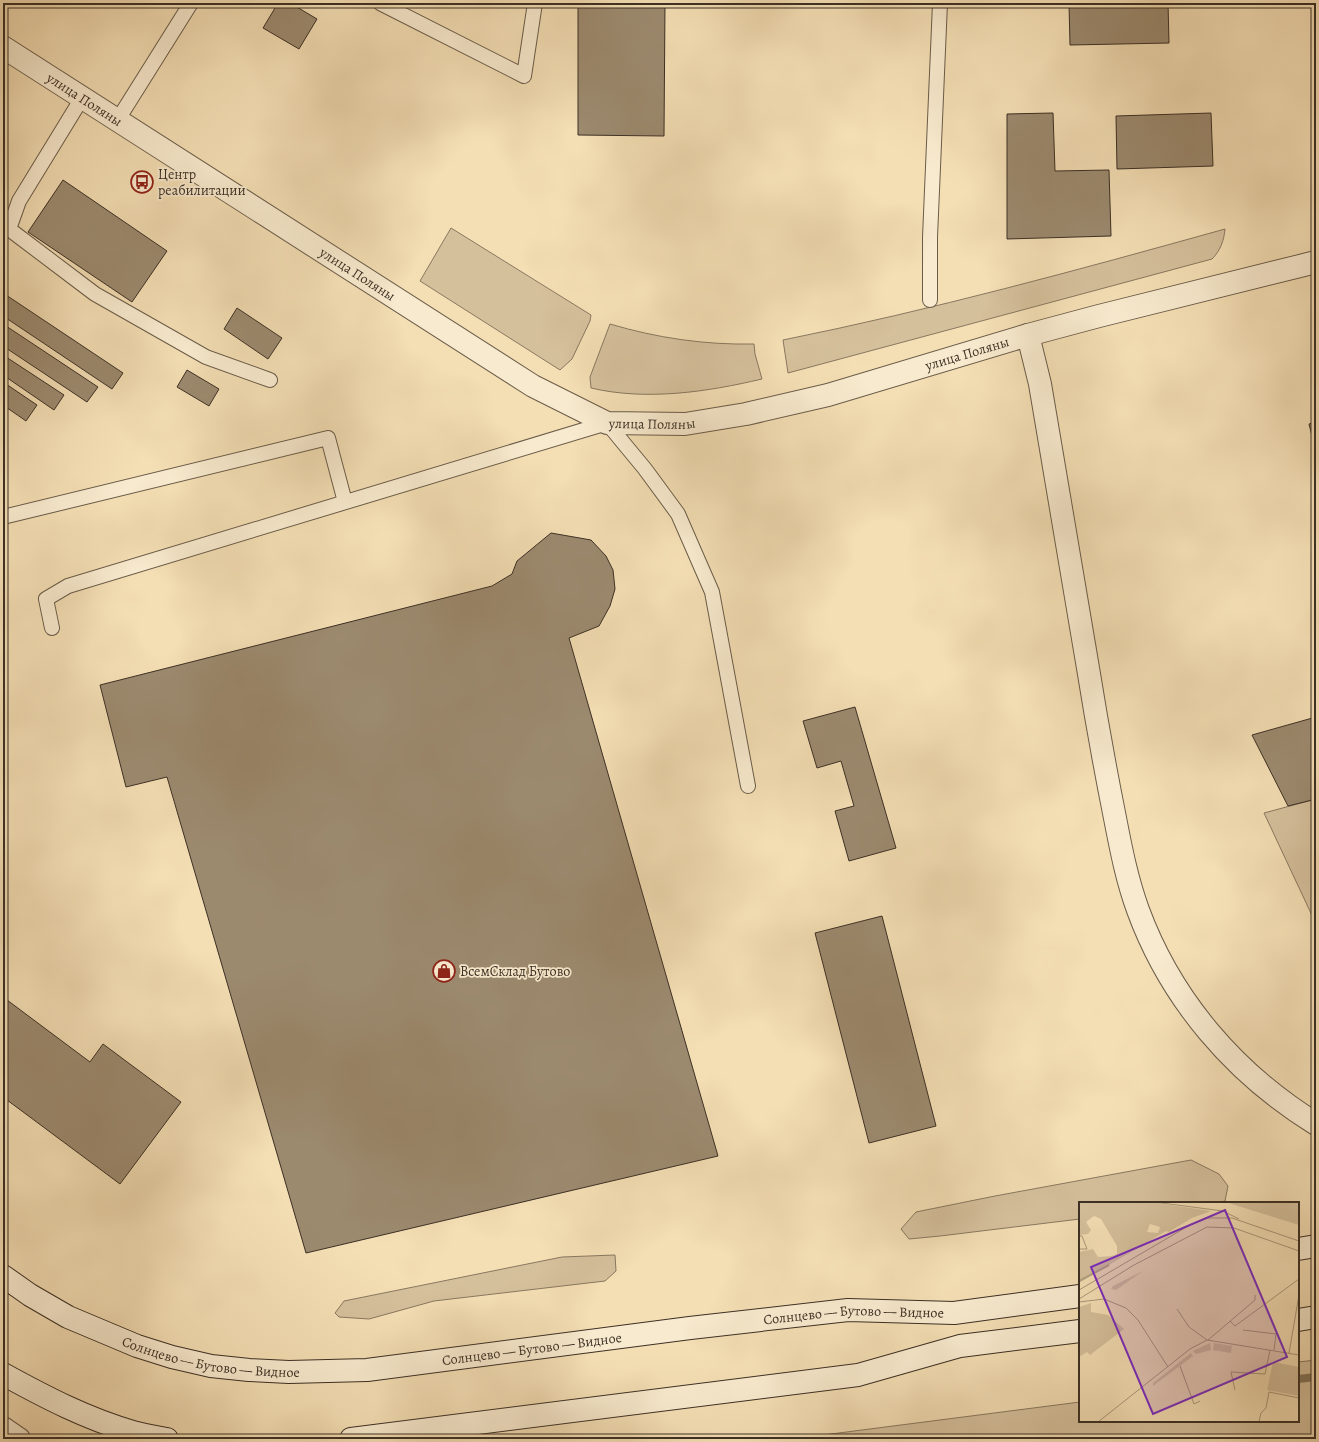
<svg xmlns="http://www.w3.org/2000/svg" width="1319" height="1442" viewBox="0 0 1319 1442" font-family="Alegreya,serif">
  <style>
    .green { fill: #d5c09c; stroke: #887860 }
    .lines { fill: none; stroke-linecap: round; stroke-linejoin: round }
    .stream { stroke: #85755d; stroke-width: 8 }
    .building { fill: #9c8a6f; stroke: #3c3025 }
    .service-casing { stroke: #6a5c49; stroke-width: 16 }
    .minor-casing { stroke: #6a5c49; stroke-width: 24 }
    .secondary-casing { stroke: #3c3025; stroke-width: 24 }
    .service { stroke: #f8eace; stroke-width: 14 }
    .minor { stroke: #f8eace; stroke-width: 22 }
    .secondary { stroke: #f8eace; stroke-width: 22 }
    .labels { text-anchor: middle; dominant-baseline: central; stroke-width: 3.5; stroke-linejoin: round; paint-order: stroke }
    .street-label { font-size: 14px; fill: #3c3025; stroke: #f8eace }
    .poi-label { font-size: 14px; fill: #3c3025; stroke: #f8eace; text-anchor: start }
    .inset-river { fill: none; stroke: #b5a383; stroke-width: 2 }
    .inset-road { fill: none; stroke: #aa987b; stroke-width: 1 }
    .view { fill: #7b2cbf; fill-opacity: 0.15; stroke: #7b2cbf; stroke-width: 2 }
    .inset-edge { fill: none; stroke: #3c3025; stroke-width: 2 }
  </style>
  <rect width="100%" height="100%" fill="#f4deb4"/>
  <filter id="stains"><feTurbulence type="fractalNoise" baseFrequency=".005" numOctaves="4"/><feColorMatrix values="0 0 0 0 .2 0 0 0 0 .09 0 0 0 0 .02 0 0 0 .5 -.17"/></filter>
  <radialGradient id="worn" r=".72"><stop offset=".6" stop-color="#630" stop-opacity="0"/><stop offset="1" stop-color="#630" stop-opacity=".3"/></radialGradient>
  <path class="green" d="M451,228l140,87 -1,6 -18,38 -12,11 -140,-89z
    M1225,229c-1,12 -5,22 -13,30l-424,114 -5,-33c149,-30 295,-70 442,-111z
    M610,324c47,14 95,21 144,20l1,10 7,25c-55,13 -116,22 -171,9l-1,-11z
    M1316,799v125l-52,-111z
    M1191,1160l28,14 9,12 -3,15 -10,2h-135v16l-140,17 -31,3 -8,-10 15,-17 79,-16z
    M615,1255l1,16 -11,10 -171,20 -65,18 -30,-2 -4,-4 9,-12 218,-44z
    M1316,1360v79h-524l288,-37v19h218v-59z"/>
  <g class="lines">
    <path class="stream" d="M1298,1379l18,-2"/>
  </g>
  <path class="building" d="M278,3h12l27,16 -18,30 -36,-21z
    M578,3h87l-1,133 -86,-1z
    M1069,3h99l1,40 -99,2z
    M1053,113l2,58 54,-1 2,66 -104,3v-125z
    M1211,113l2,53 -96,3 -1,-53z
    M3,152l5,4 -5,7z
    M63,180l104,71 -35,51 -104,-70z
    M3,293l120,80 -11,16 -109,-73z
    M237,308l45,30 -14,21 -44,-30z
    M3,324l95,63 -11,15 -84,-56z
    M3,355l61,40 -10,15 -51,-35z
    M187,370l32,19 -10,17 -32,-19z
    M3,382l34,23 -11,16 -23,-16z
    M1316,422v30l-7,-28z
    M551,533l40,7 15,16 7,14 2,19 -5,17 -11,20 -30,12 149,518 -412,97 -139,-476 -41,10 -26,-102 392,-99 20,-12 5,-13z
    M855,707l41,141 -47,13 -14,-50 19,-5 -13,-45 -24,7 -14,-47z
    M1316,717v82l-28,7 -36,-71z
    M882,916l54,210 -67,17 -54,-210z
    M3,997l87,65 13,-18 78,58 -61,82 -117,-87z"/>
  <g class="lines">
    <g class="service-casing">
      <path id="service" d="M380,3l144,73 11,-73
        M82,98l-63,103 -10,28 86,65 111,63 64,23
        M117,121l74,-118
        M930,300v-63l10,-234
        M3,517l325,-79 17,64
        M52,628l-6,-29 22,-13 539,-163 38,46 33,45 34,78 36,194"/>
    </g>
    <g class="minor-casing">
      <g id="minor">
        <path id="s1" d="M3,47l530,339 74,37 78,1 61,-10 82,-19 200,-60 71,-19 217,-54"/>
        <path d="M1028,335l12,49c15,94 32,189 48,284 8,50 17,100 27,150 6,31 12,62 23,92 33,90 97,164 178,214"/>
        <path d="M3,1428l16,11"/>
      </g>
    </g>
    <g class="secondary-casing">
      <g id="secondary">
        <path d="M1298,1249l18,-3"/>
        <path id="s2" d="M3,1276l27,19 38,22 69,29 35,11 39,9 38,4 40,2 78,-2 323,-42 158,-18 106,3 126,-17"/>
        <path d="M1298,1320l18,-3"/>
        <path d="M3,1374c42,23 84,45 130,58 11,3 23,5 34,7"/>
        <path d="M351,1439l507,-64 102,-29 120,-15"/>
      </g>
    </g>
    <use href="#service" class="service"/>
    <use href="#minor" class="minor"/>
    <use href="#secondary" class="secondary"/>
  </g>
  <defs>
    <g id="bus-ring" transform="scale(1.15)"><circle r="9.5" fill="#f8eace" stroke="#8f2418" stroke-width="1.5"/><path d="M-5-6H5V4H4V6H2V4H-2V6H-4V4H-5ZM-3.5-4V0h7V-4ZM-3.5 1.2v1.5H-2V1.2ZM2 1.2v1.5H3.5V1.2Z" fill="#8f2418"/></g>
    <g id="shop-ring" transform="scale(1.15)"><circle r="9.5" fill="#f8eace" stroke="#8f2418" stroke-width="1.5"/><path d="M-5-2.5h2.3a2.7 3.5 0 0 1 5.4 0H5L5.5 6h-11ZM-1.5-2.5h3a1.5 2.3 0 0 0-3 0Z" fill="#8f2418"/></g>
  </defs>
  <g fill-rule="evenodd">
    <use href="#bus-ring" x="142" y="182"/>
    <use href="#shop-ring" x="444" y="971"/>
  </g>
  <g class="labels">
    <g class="street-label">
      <text stroke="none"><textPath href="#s1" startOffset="97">улица Поляны</textPath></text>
      <text stroke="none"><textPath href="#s1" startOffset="421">улица Поляны</textPath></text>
      <text stroke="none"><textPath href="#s1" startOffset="1081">улица Поляны</textPath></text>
      <text stroke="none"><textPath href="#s1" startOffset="757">улица Поляны</textPath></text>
      <text stroke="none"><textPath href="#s2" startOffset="875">Солнцево — Бутово — Видное</textPath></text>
      <text stroke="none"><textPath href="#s2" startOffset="551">Солнцево — Бутово — Видное</textPath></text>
      <text stroke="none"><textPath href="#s2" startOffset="227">Солнцево — Бутово — Видное</textPath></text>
    </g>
    <g class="poi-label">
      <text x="158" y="174">Центр<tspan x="158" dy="16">реабилитации</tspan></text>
      <text x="460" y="971">ВсемСклад Бутово</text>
    </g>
  </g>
  <g transform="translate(1079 1202)">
    <rect width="220" height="220" fill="#f4deb4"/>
    <path d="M0,0h71l61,9 -19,7 -23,14 -3,-1 -87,52v-31l14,-3 5,8 14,-1 5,-2v-8l-16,-27 -7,-3 -8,6 5,8 -3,4 -9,1zM71,22l10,3 -2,6 -11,-1zM147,0h73v23l-64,-20zM64,69l-27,19 -5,-1 2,-3zM12,101v9l17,3 16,14 -34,26 -3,-3 -8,5v-50zM131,141l1,7 -15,4 -3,-3zM135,141l18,3 -1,7 -18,-3zM112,151l2,3 -40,30v-3zM194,160l26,5v29l-32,-6z" fill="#d5c09c" fill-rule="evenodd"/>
    <path class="inset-river" d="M0,79l30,-16"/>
    <path class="inset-road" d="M75,0l69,9 16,8M0,34h3l5,13h-8M0,88l111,-65 18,-7h24l67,23M0,97l55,-34 73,-38 27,1 65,23M0,100l25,-3 22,9 12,12 30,47M98,107l12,18 18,13M151,119l5,5 64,-47M164,128l33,4 -2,16M129,138l47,-40v-5M210,151l10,-58M101,164l14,38 6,-3M156,188l-4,-18 34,2 5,-24M19,220l92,-73 17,-9 92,15M180,220l2,-9 5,-5 3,-16 30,6"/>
    <path class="view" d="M146,8l62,147 -134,57 -62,-147z"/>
    <rect width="220" height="220" class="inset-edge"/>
  </g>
  <rect width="1319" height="1442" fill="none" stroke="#f4deb4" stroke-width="16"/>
  <rect x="4" y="4" width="1311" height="1434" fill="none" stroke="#3c3025" stroke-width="2"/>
  <rect x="8" y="8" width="1303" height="1426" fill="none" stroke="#3c3025"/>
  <rect width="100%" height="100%" filter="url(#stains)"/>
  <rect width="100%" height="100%" fill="url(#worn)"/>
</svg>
